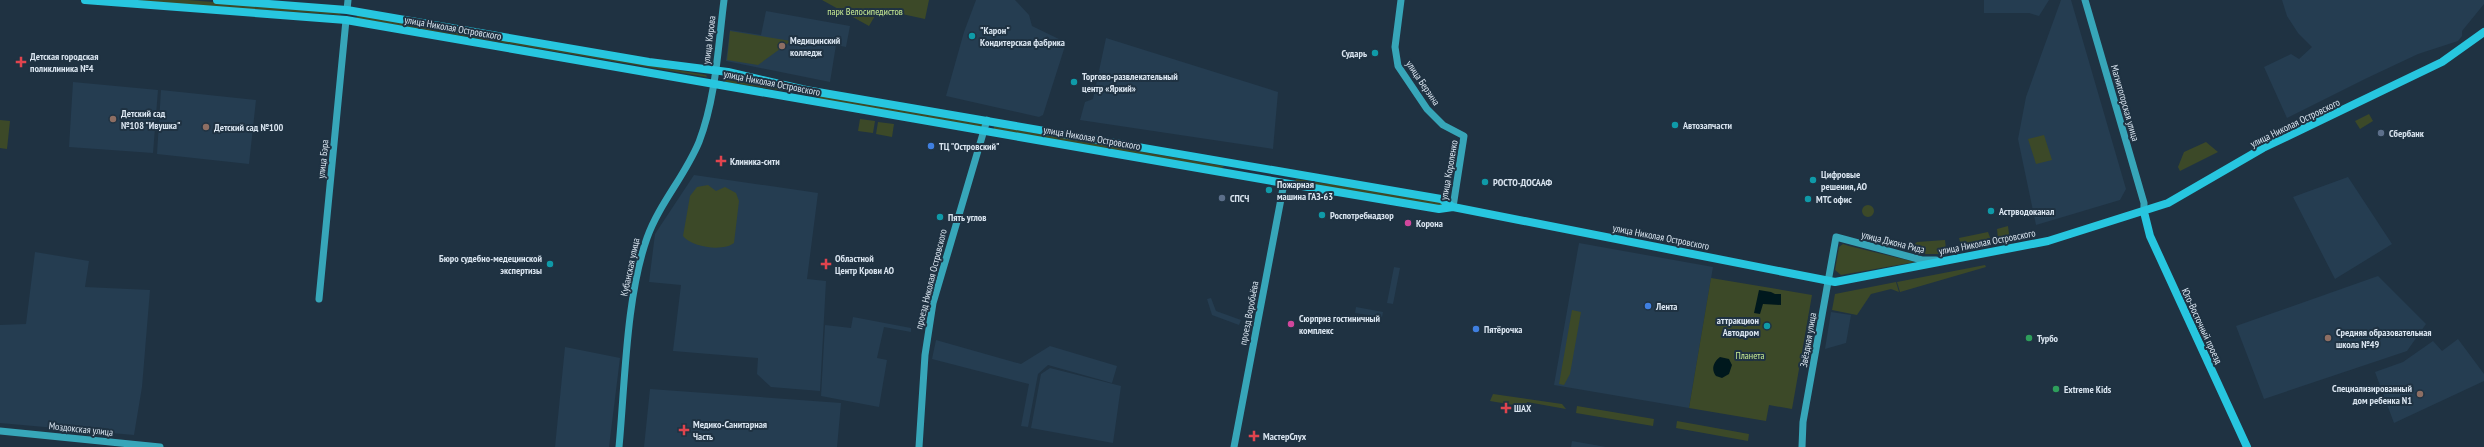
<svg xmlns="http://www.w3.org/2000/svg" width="2484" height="447" viewBox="0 0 2484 447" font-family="'PT Sans Narrow',sans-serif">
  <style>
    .built { fill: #253d51 }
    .green { fill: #3c4928 }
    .water { fill: #00181d }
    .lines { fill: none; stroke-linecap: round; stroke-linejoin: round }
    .secondary { stroke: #37a6b9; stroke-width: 7 }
    .primary { stroke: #27c6df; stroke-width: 8 }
    .culture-dot { fill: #0f9aa8; stroke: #1f3242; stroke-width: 1.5 }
    .education-dot { fill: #8d6e63; stroke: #1f3242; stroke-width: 1.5 }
    .health-dot { fill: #e0444e; stroke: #1f3242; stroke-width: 1.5 }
    .service-dot { fill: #5c6f8a; stroke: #1f3242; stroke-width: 1.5 }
    .shop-dot { fill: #3f7fe0; stroke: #1f3242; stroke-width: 1.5 }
    .hotel-dot { fill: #d1479c; stroke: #1f3242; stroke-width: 1.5 }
    .leisure-dot { fill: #2e9e5b; stroke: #1f3242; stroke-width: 1.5 }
    .labels { text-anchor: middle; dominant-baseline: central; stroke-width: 4; stroke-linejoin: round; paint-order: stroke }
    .park-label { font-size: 10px; fill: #c7ea93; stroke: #1f3242 }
    .street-label { font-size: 10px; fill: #dae5f0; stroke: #1f3242 }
    .poi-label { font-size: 10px; font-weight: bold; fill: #dae5f0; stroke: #1f3242; text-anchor: start }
  </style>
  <rect width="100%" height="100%" fill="#1f3242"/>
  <path class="built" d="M976,0h39l14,15 3,11 31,15 2,5 -22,69 -4,2 -93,-21 18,-64z
    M1984,0h65l-10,16 -10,-3h-45z
    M2061,0h10l55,189 -6,11 -84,25 -18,-86 8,-42z
    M2282,0h202v4l-22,27v5l-4,5 -40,13 -51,24 -80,40 -23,-51 27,-13 8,5 13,-12 -14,-14 -11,-17z
    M766,11l84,15 -4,21 -10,-2 -6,37 -104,-21 4,-31 31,5z
    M1106,38l172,54 -5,57 -193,-29 5,-18 8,-3z
    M73,82l85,8 -5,63 -84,-6z
    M161,90l95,10 -7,64 -92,-10z
    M694,175l124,18 -11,86 19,2 -6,110 -49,-4 -14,-13 1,-16 -85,-7 8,-66 -32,-3 6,-48z
    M2348,177l44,67 -57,35 -42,-82z
    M1579,243l134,24 -24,141 -135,-23z
    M35,252l54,9 -4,26 65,3 -8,97 -8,48 -134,-12v-98l26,-1z
    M1394,267l6,1 -7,36 -6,-1z
    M2378,276l48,48 -19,27 -143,48 -28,-73z
    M1211,298l5,13 25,9 -2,5 -27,-10 -5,-16z
    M1356,307l27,5 -1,5 -27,-4z
    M1831,312l20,3 -5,28 -21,6z
    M853,317l58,11v4l-27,-5 -7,31 10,2 -8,47 -58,-11 4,-71 26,3z
    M2458,339l26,35v7l-90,42 -19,-51 28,-10 30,-21 9,10z
    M936,340l85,24 29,-18 67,20 -5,17 -64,-18 -10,9 -10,53 -7,-1 8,-42 -97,-25z
    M565,347l55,11 -11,89h-54z
    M1050,368l71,18 -8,57 -82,-15 10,-54z
    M650,389l191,14 -4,44h-193z
    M1572,441l34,6h-35z"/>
  <path class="green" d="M112,0h76l150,12 3,3z
    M822,0h107l-4,19 -46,-10 -10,17z
    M358,15l348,60 1,2 -351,-59z
    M730,31l61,10 -33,24 -31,-5z
    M726,79l64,11 2,2 -67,-10z
    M817,95l165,29v3l-164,-28z
    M2369,114l4,7 -13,8 -5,-8z
    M860,119l15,2 -2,12 -15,-2z
    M0,120l10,1 -3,28 -7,-1z
    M878,122l16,2 -2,13 -16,-3z
    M994,126l229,40h1l-3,3 -227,-40z
    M2044,135l8,25 -16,4 -8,-25z
    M2206,142l12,10 -38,19 -2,-4 6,-15z
    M1296,179l32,5h15l97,17 3,3 -2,3 -146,-25z
    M708,185l8,6 9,-4 11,6 3,8 -5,42c-11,9 -43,4 -51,-7l7,-40 7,-9z
    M1862 211a6 6 0 1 1 12 0a6 6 0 1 1-12 0Z
    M2008,226l1,8 -8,6 -35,9 -5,-3 -2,-8 29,-6 3,8 7,-2 -1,-9z
    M1945,240l1,9 -4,5h-21l-14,-3 10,-9z
    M1843,244l6,2 66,16 -74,13 -6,-5 4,-23z
    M1985,265l1,2 -86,25 -3,-10z
    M1711,278l101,17 -20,114 -23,-4 -3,16 -77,-13z
    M1896,282l3,10 -8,-3 -20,5 -14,21 -25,-5 3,-16z
    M1572,310l9,2 -11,62 -6,11 -5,-1z
    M1493,394l69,10 4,5 -39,-7 -1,5 -36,-6z
    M1577,406l77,13 -1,7 -77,-13z
    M1677,421l72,13 -1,7 -72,-13z"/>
  <path class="water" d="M1759,290l12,2 4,2h6v11l-18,-1 -3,10 -6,-1z
    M1720,357l9,2 3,6 -3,9 -7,4 -6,-2c-5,-6 -3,-14 4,-19z"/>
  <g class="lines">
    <path class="secondary" d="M1401,0l-6,47 3,19 29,43 16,16 21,11 -11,71
      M2085,0l59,203v9
      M347,10l1,-10
      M319,299l27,-279
      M0,431l160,16
      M619,447c6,-63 7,-150 28,-209 12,-34 38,-62 52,-96 17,-44 19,-95 25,-142
      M919,447l6,-92 8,-52 54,-183
      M1234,447l50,-264
      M1802,447l1,-25 33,-185 86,23h14"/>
    <path class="primary" d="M85,0l261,20 938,163 155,26 14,-2 382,75 213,-41 120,-38 95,-55 179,-86 42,-30
      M217,0l130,10 302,52 79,10 78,18 635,109 12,8
      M2144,212l6,24 97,211"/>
  </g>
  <g class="culture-dot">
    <circle cx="972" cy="36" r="4"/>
    <circle cx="1375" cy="53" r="4"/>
    <circle cx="1074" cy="82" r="4"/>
    <circle cx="1675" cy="125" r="4"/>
    <circle cx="1813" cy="180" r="4"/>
    <circle cx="1485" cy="182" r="4"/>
    <circle cx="1269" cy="190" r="4"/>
    <circle cx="1808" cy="199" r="4"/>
    <circle cx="1991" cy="211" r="4"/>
    <circle cx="1322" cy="215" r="4"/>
    <circle cx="940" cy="217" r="4"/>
    <circle cx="550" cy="264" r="4"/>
    <circle cx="1767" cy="326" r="4"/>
  </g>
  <g class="education-dot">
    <circle cx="782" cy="46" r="4"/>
    <circle cx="113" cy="119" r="4"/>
    <circle cx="206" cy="127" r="4"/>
    <circle cx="2328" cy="338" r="4"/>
    <circle cx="2420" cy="394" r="4"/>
  </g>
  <g class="health-dot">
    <path d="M19 56h4v4h4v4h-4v4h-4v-4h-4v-4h4z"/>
    <path d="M719 155h4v4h4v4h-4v4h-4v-4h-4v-4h4z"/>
    <path d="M824 258h4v4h4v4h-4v4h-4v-4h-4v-4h4z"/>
    <path d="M1504 402h4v4h4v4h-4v4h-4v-4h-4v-4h4z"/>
    <path d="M682 424h4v4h4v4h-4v4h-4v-4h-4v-4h4z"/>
    <path d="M1252 430h4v4h4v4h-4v4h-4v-4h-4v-4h4z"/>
  </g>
  <g class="service-dot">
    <circle cx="2381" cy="133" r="4"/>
    <circle cx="1222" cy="198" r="4"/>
  </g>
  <g class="shop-dot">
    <circle cx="931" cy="146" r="4"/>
    <circle cx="1648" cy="306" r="4"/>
    <circle cx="1476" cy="329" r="4"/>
  </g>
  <g class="hotel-dot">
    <circle cx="1408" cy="223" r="4"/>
    <circle cx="1291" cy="324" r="4"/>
  </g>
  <g class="leisure-dot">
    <circle cx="2029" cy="338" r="4"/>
    <circle cx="2056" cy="389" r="4"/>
  </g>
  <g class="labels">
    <g class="park-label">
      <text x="865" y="11">парк Велосипедистов</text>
      <text x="1750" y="355">Планета</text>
    </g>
    <g class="street-label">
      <text transform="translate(453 28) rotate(10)">улица Николая Островского</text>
      <text transform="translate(709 40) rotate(-83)">улица Кирова</text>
      <text transform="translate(772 83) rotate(11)">улица Николая Островского</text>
      <text transform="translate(1423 83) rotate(56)">улица Берзина</text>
      <text transform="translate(2125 103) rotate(74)">Магнитогорская улица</text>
      <text transform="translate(2295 123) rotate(-26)">улица Николая Островского</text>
      <text transform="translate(1092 138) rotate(10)">улица Николая Островского</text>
      <text transform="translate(323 159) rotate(-84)">улица Бэра</text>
      <text transform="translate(1449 170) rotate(-80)">улица Короленко</text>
      <text transform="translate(1661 237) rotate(11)">улица Николая Островского</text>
      <text transform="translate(1893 242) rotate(14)">улица Джона Рида</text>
      <text transform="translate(1987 242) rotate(-11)">улица Николая Островского</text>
      <text transform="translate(630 267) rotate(-78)">Кубанская улица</text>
      <text transform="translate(931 279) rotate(-76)">проезд Николая Островского</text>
      <text transform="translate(1249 313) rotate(-79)">проезд Воробьёва</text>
      <text transform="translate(2202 326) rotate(65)">Юго-Восточный проезд</text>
      <text transform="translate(1808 340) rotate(-80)">Звёздная улица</text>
      <text transform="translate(81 429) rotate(6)">Моздокская улица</text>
    </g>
    <g class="poi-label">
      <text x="980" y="30">"Карон"<tspan x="980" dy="12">Кондитерская фабрика</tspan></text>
      <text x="790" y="40">Медицинский<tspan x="790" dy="12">колледж</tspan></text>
      <text x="1367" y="53" text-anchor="end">Сударь</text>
      <text x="30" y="56">Детская городская<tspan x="30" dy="12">поликлиника №4</tspan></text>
      <text x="1082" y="76">Торгово-развлекательный<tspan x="1082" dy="12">центр «Яркий»</tspan></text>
      <text x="121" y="113">Детский сад<tspan x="121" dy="12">№108 "Ивушка"</tspan></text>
      <text x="1683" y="125">Автозапчасти</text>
      <text x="214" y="127">Детский сад №100</text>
      <text x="2389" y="133">Сбербанк</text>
      <text x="939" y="146">ТЦ "Островский"</text>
      <text x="730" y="161">Клиника-сити</text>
      <text x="1821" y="174">Цифровые<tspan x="1821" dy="12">решения, АО</tspan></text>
      <text x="1493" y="182">РОСТО-ДОСААФ</text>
      <text x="1277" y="184">Пожарная<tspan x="1277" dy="12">машина ГАЗ-63</tspan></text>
      <text x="1230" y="198">СПСЧ</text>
      <text x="1816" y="199">МТС офис</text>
      <text x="1999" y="211">Астрводоканал</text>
      <text x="1330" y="215">Роспотребнадзор</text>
      <text x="948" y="217">Пять углов</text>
      <text x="1416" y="223">Корона</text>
      <text x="542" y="258" text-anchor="end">Бюро судебно-медецинской<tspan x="542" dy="12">экспертизы</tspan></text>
      <text x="835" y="258">Областной<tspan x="835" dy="12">Центр Крови АО</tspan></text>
      <text x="1656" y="306">Лента</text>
      <text x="1299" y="318">Сюрприз гостиничный<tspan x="1299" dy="12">комплекс</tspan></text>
      <text x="1759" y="320" text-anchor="end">аттракцион<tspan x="1759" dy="12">Автодром</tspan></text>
      <text x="1484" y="329">Пятёрочка</text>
      <text x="2336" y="332">Средняя образовательная<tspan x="2336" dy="12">школа №49</tspan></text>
      <text x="2037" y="338">Турбо</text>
      <text x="2412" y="388" text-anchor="end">Специализированный<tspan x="2412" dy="12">дом ребенка N1</tspan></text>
      <text x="2064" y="389">Extreme Kids</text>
      <text x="1514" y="408">ШАХ</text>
      <text x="693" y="424">Медико-Санитарная<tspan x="693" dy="12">Часть</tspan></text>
      <text x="1263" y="436">МастерСлух</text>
    </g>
  </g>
</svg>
